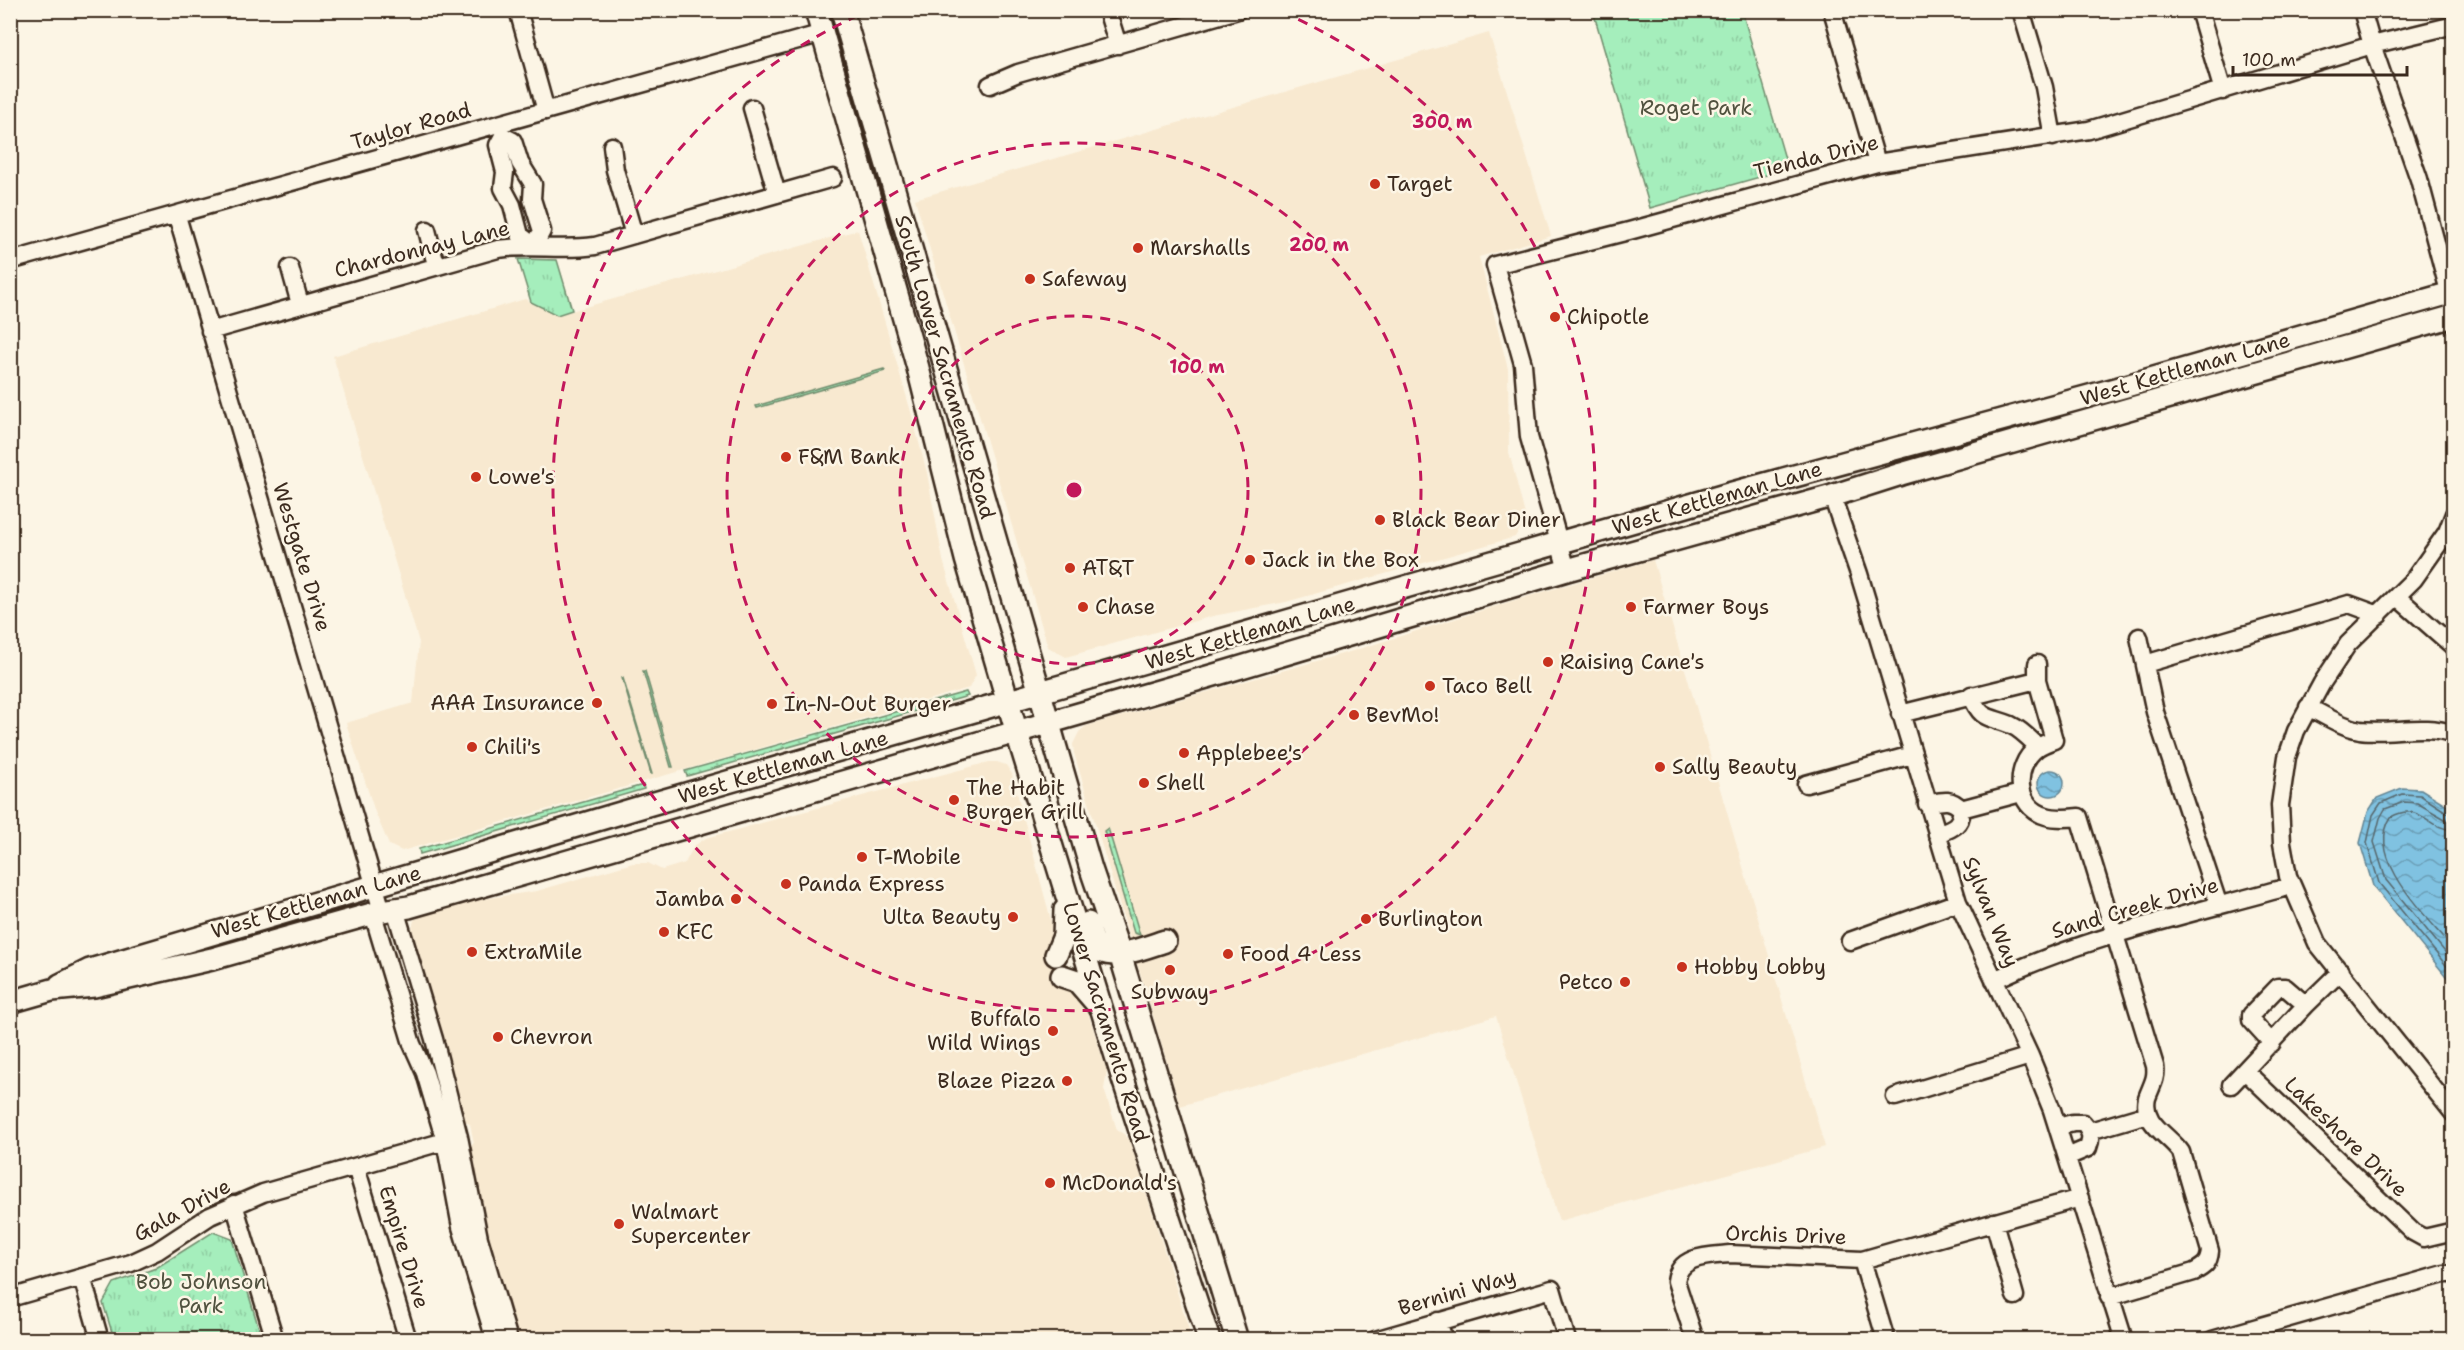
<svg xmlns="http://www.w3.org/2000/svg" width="2464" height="1350" viewBox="0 0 2464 1350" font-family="'Shantell Sans',sans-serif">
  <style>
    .built { fill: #f8e9d0 }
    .grass { fill: url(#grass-dots); stroke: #708c6d; stroke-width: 1.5 }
    .park { fill: url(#park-tufts); stroke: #708c6d; stroke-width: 1.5 }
    .water { fill: url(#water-waves); stroke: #648593; stroke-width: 1.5 }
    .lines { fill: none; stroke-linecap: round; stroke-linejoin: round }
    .shore { stroke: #57676c; stroke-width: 1.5 }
    .minor-casing { stroke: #3b2a1e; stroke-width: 21 }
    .major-casing { stroke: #3b2a1e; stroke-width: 26 }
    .minor { stroke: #fcf5e5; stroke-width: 16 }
    .major { stroke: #fcf5e5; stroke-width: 21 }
    .ring { fill: none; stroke: #c2185b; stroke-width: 3; stroke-dasharray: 10 8 }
    .poi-dot { fill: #c8321e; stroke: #fcf5e5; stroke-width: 2 }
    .labels { text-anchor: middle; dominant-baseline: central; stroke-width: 5; stroke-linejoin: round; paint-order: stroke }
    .park-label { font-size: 21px; fill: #50513e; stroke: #fcf5e5 }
    .street-label { font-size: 21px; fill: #3b2a1e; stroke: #fcf5e5 }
    .poi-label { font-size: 21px; fill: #3b2a1e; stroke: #fcf5e5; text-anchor: start }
    .centre { fill: #c2185b; stroke: #fcf5e5; stroke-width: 3 }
    .ring-label { font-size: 18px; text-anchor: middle; font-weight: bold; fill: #c2185b; stroke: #fcf5e5; stroke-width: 5; stroke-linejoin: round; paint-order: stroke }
  </style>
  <defs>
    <pattern id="grass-dots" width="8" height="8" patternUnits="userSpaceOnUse" patternTransform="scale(1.5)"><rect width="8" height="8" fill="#a5eebc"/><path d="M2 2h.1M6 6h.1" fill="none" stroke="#8fcca1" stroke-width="1.8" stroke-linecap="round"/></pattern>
    <pattern id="park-tufts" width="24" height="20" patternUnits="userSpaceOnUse" patternTransform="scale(1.5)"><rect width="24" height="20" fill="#a5eebc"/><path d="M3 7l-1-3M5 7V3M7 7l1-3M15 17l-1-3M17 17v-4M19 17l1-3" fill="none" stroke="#8fcca1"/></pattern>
    <pattern id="water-waves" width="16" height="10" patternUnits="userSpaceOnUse" patternTransform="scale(1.5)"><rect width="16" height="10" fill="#80c2e1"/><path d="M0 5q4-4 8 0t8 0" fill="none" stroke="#6a9eb6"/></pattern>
  </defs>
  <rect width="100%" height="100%" fill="#fcf5e5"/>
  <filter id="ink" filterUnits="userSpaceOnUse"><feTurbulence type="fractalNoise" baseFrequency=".0167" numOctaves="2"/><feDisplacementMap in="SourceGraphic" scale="12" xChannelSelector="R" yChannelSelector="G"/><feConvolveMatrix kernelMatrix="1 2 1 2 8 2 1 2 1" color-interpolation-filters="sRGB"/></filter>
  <g filter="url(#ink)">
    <path class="built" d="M1489,33l62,203 -72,21 29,112 1,83 17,67 -11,18 -229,65 -73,14 -147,41 -18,-10 -133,-448z
      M858,230l53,182 16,61 16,87 33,115 -7,13 -557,160 -10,3 -13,-6 -14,-33 -29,-89 67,-20 6,-61 -86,-286 192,-57 32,16z
      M1653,560l172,587 -266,74 -63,-205 -316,90 -106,-353 -1,-9 6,-12 7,-6 270,-76 156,-49z
      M989,762h8l9,3 6,9 41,154 -3,17 11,36 24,22 22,68 -3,18 13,41 8,5 6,9 58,186v9h-673l-25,-83 -22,-109 5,-4 -4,-19 -8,-4 -51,-186 3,-14 7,-4 61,-17 55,-8 96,-28h15l14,7 23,-7 9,-17 12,-8z"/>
    <path class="grass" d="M884,369l1,2 -128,37 -1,-2z
      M643,671h2l28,96h-2z
      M622,678h1l29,96h-1z
      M966,692l2,4 -281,80 -2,-5z
      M643,785l1,4 -224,65 -1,-5z
      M1108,828l32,107 -6,-2 -30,-102z"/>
    <path class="park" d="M1593,11h149l46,158 -138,39z
      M518,259l39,1 15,50 -15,5 -26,-13z
      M213,1232l19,7 30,100h-148l-11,-36 11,-20 42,-15z"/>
    <path class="water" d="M2038 783a13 13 0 1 1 26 0a13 13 0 1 1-26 0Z
      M2402,788l19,1 32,20v176l-80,-99 -13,-43 8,-31 9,-14z"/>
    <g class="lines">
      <path class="shore" d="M2454,813h-6l-28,-18 -18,-1 -21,9 -8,12 -6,28 12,40 75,92
        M2454,821l-9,-2 -28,-16 -13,-1 -19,7 -5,9 -6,24 12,38 68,83
        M2454,830c-27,-1 -33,-29 -63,-13 -27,42 38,101 63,132"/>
      <g class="minor-casing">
        <path id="minor" d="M518,10l28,101
          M1107,10l11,35
          M1832,10l45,153
          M2021,10l23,77 9,50
          M2199,10l24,81
          M2362,10l10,35 47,134 35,131
          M990,85l28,-12 220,-63
          M752,108l25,86
          M503,136l10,5 7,22 13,21 -1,15 10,32 -8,15 -14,-11 -8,-30 -9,-17 2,-16 -7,-27z
          M612,146l3,24 19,65
          M177,216l205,695
          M427,230l9,35
          M10,261l813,-228
          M290,268l10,36
          M210,331l288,-82c32,-5 64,2 97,-3l238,-68
          M1832,496l27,78 99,328 72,154 22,54 72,230
          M2454,514l-7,18 -33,47 -66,65 -26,39 -26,48 -9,26 -7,48 2,38 6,33 29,67 137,171
          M1567,570l-38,-133 -6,-73 -28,-99 134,-34 248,-68 212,-33 283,-85 82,-20
          M2397,597l57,50
          M2139,637l16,75 64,194
          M2037,664v16l17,60c-5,2 -12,4 -17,8 -24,18 -22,59 9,68 10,3 23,2 33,1l76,249c2,13 -4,20 -8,32 -6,25 22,37 34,54l29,99c-1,12 -5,15 -16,21l-85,25
          M2145,664l204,-60 30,11
          M1971,695c10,26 18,21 40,30 11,5 19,14 27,22
          M2308,707c16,8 34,20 52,23 31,4 64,-7 94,4
          M1900,714l137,-34
          M1806,784l106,-29
          M1927,804c14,-3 24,-7 34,5l60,-16
          M1937,834c13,-5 26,-8 24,-25
          M395,909l39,130 25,98 20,101 30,102
          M373,914l39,130 13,29 20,68 16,86 34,113
          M1850,941l108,-39
          M1994,980c94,-44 197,-66 297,-94
          M2272,1043l-21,-23v-5l27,-28h7l21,18
          M2245,1071l168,161 11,6 30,-7
          M2231,1085l75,-80 35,-34
          M1895,1097l135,-41
          M2058,1127l15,-4h10c8,9 9,14 5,25l-21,9
          M2090,1131l58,-17
          M356,1167l52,173
          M234,1204l41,136
          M1994,1222l21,74
          M1862,1260l24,80
          M82,1277l18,63
          M10,1298l121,-35 26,-12 53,-35 53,-23 196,-56
          M1438,1321l6,19
          M1375,1340l177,-51 15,51
          M1695,1340l-19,-59c3,-26 33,-25 54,-27l132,6 218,-62
          M2212,1340l232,-66h10"/>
      </g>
      <g class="major-casing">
        <path id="major" d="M816,10l102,358 48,191 51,174 106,346 86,261
          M842,10l249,859 29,85 117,386
          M1088,923c2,8 4,19 10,26 12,13 51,-3 67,-8
          M1056,955l8,-19 1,-26
          M1062,976l15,5 19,22
          M60,985l30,-15 561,-166 1081,-311 387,-105 335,-96
          M10,1002l42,-12 42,-4 118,-27 170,-48 27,-4 819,-236 339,-101 265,-74 69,-22 553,-158"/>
      </g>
      <use href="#minor" class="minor"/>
      <use href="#major" class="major"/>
    </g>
  </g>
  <g class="ring">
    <circle cx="1074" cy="490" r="174"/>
    <circle cx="1074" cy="490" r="347"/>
    <path d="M1282 12A521 521 0 1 1 866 12"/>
  </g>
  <g class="poi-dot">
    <circle cx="1375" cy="184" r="6"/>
    <circle cx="1138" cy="248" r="6"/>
    <circle cx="1030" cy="279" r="6"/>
    <circle cx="1555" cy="317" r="6"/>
    <circle cx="786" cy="457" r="6"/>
    <circle cx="476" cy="477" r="6"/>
    <circle cx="1380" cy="520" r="6"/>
    <circle cx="1250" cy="560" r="6"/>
    <circle cx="1070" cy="568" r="6"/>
    <circle cx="1083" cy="607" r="6"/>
    <circle cx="1631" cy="607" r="6"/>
    <circle cx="1548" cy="662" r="6"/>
    <circle cx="1430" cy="686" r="6"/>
    <circle cx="597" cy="703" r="6"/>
    <circle cx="772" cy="704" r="6"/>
    <circle cx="1354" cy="715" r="6"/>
    <circle cx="472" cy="747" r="6"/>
    <circle cx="1184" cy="753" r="6"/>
    <circle cx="1660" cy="767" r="6"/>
    <circle cx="1144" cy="783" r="6"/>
    <circle cx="954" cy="800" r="6"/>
    <circle cx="862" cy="857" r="6"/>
    <circle cx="786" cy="884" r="6"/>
    <circle cx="736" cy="899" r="6"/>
    <circle cx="1013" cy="917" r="6"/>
    <circle cx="1366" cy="919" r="6"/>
    <circle cx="664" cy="932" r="6"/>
    <circle cx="472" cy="952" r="6"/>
    <circle cx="1228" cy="954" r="6"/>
    <circle cx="1682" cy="967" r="6"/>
    <circle cx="1170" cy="970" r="6"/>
    <circle cx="1625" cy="982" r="6"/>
    <circle cx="1053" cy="1031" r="6"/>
    <circle cx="498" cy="1037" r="6"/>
    <circle cx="1067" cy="1081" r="6"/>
    <circle cx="1050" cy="1183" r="6"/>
    <circle cx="619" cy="1224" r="6"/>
  </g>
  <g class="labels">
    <g class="park-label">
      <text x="1696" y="108">Roget Park</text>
      <text x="201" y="1282">Bob Johnson<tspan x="201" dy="24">Park</tspan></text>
    </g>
    <g class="street-label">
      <text transform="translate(411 126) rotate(-16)">Taylor Road</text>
      <text transform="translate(1816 157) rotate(-14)">Tienda Drive</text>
      <text transform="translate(422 249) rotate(-14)">Chardonnay Lane</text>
      <text transform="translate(945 367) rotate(74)">South Lower Sacramento Road</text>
      <text transform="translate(2185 369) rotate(-16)">West Kettleman Lane</text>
      <text transform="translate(1717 498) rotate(-16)">West Kettleman Lane</text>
      <text transform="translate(302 557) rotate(73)">Westgate Drive</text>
      <text transform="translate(1250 633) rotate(-16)">West Kettleman Lane</text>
      <text transform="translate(783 767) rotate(-16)">West Kettleman Lane</text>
      <text transform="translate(316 902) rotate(-16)">West Kettleman Lane</text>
      <text transform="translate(2135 908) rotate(-16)">Sand Creek Drive</text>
      <text transform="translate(1991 912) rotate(68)">Sylvan Way</text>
      <text transform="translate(1106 1022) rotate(73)">Lower Sacramento Road</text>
      <text transform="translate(2346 1137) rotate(44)">Lakeshore Drive</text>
      <text transform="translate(182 1210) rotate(-29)">Gala Drive</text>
      <text transform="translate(1786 1235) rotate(2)">Orchis Drive</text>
      <text transform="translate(404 1247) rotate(73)">Empire Drive</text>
      <text transform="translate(1457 1292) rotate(-16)">Bernini Way</text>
    </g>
    <g class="poi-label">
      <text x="1387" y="184">Target</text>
      <text x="1150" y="248">Marshalls</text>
      <text x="1042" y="279">Safeway</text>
      <text x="1567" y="317">Chipotle</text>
      <text x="798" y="457">F&amp;M Bank</text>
      <text x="488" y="477">Lowe's</text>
      <text x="1392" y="520">Black Bear Diner</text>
      <text x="1262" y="560">Jack in the Box</text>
      <text x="1082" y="568">AT&amp;T</text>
      <text x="1095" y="607">Chase</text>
      <text x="1643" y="607">Farmer Boys</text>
      <text x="1560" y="662">Raising Cane's</text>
      <text x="1442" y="686">Taco Bell</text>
      <text x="585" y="703" text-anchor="end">AAA Insurance</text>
      <text x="784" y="704">In-N-Out Burger</text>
      <text x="1366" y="715">BevMo!</text>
      <text x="484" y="747">Chili's</text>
      <text x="1196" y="753">Applebee's</text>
      <text x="1672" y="767">Sally Beauty</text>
      <text x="1156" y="783">Shell</text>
      <text x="966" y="788">The Habit<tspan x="966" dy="24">Burger Grill</tspan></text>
      <text x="874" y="857">T-Mobile</text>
      <text x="798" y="884">Panda Express</text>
      <text x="724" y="899" text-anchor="end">Jamba</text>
      <text x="1001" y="917" text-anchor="end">Ulta Beauty</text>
      <text x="1378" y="919">Burlington</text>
      <text x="676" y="932">KFC</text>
      <text x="484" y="952">ExtraMile</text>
      <text x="1240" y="954">Food 4 Less</text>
      <text x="1694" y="967">Hobby Lobby</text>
      <text x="1613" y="982" text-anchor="end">Petco</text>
      <text x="1170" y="992" text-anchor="middle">Subway</text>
      <text x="1041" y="1019" text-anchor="end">Buffalo<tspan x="1041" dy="24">Wild Wings</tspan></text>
      <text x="510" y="1037">Chevron</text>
      <text x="1055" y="1081" text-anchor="end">Blaze Pizza</text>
      <text x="1062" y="1183">McDonald's</text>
      <text x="631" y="1212">Walmart<tspan x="631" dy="24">Supercenter</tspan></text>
    </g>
  </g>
  <circle cx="1074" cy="490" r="9" class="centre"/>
  <g class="ring-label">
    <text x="1442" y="128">300 m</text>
    <text x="1319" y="251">200 m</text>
    <text x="1197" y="373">100 m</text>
  </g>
  <rect width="2464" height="1350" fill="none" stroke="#fcf5e5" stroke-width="36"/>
  <rect x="18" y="18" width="2428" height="1314" fill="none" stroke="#3b2a1e" stroke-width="2" filter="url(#ink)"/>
  <path d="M2233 66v9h174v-9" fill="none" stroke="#3b2a1e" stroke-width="3"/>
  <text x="2242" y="66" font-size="18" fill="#3b2a1e" stroke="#fcf5e5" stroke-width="4.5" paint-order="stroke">100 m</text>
</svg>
